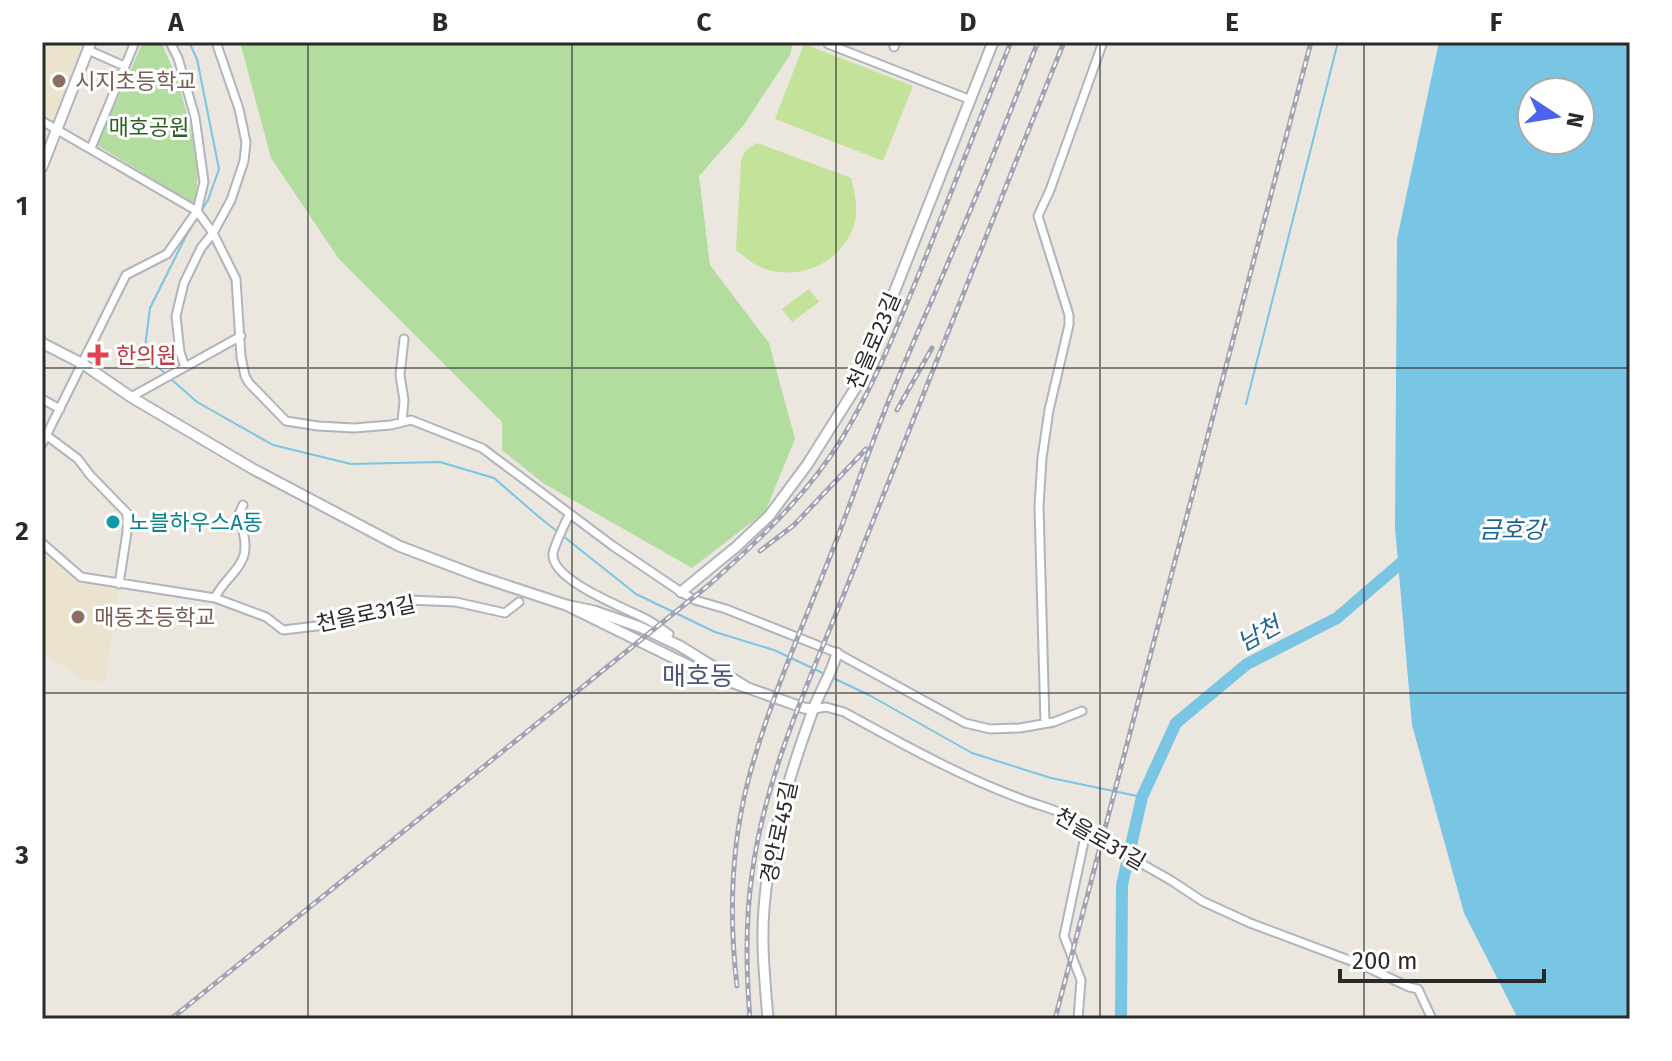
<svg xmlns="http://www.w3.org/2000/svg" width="1672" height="1061" viewBox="0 0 1672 1061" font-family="'Fira Sans','Noto Sans KR',sans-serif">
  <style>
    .education { fill: #ebe3ce }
    .green { fill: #b2dd9f }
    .pitch { fill: #c3e39b }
    .water { fill: #79c5e4; fill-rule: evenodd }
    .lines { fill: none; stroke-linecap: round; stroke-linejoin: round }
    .stream { stroke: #79c5e4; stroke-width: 2 }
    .river { stroke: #79c5e4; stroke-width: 12 }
    .street-casing { stroke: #b1b3bd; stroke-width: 11 }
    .secondary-casing { stroke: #b1b3bd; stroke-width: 13 }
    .street { stroke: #fff; stroke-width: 7 }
    .secondary { stroke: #fff; stroke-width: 9 }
    .rail-casing { stroke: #a1a3b3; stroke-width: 5 }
    .rail { stroke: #fff; stroke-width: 2; stroke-dasharray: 6; stroke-linecap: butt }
    .grid { fill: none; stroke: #2a2a2a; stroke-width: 2; stroke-opacity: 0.55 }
    .education-dot { fill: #8d6e63; stroke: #fff; stroke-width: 3 }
    .health-dot { fill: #e0444e; stroke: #fff; stroke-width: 3 }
    .culture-dot { fill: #0f9aa8; stroke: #fff; stroke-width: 3 }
    .labels { text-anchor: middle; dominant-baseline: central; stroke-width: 6; stroke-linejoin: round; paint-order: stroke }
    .education-label { font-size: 22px; fill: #785e54; stroke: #fff; text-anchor: start }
    .park-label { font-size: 22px; fill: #2c6220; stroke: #fff }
    .street-label { font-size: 22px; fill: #2a2a2a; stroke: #fff }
    .health-label { font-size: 22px; fill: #be3a42; stroke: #fff; text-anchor: start }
    .culture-label { font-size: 22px; fill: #0d838f; stroke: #fff; text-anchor: start }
    .water-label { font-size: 24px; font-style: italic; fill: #196490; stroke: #fff }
    .quarter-label { font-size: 26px; fill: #4e5577; stroke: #fff }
    .neatline { fill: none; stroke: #2a2a2a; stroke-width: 3 }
    .grid-label { font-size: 26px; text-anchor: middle; font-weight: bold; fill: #2a2a2a }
  </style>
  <rect width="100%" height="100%" fill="#ebe6de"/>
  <path class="education" d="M42,42h49l-33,87 -16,-8z
    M42,543l39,34 38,7 -14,98 -22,-3 -41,-28z"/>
  <path class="green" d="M143,42h18l17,39 12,44 8,46 -3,34 -98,-60z
    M240,42h553l-3,13 -47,71 -44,50 11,89 59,78 26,96 -30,73 -73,56 -149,-85 -41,-33v-28l-163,-163 -68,-101z"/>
  <path class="pitch" d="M804,44l109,42 -30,75 -108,-42z
    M757,143l94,35c3,12 6,24 5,37 -6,46 -59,71 -100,50 -7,-4 -13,-10 -20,-15l5,-90 5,-10z
    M809,289l10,13 -27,20 -10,-13z"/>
  <path class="water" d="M1439,42h191v977h-112l-54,-106 -52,-188 -17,-198 2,-288zM1532,92h48v48h-48z"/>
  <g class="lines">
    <path class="stream" d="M189,42l8,17 22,110 -11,31 -8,13
      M166,374l-22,-19 6,-47 36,-72 11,-18
      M171,379l26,23 76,43 78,19 89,-2 54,16 45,39 97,77 79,38 59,18 51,24
      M1246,404l92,-362
      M831,677l38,18 103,58 79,25 91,19"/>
    <path class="river" d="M1121,1019l1,-134 20,-88 34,-74 71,-59 90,-46 71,-61"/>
    <g class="street-casing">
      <path id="street" d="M828,44l143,56
        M894,47l2,-5
        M88,50l36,16
        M42,121l155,90 16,22 23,46 5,78 4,19 4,7 37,38 32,5 36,2 37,-3 20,-5 71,28 131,98 68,46 14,8 31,9 111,44 128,70 25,6 30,-1 34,-6 28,-11
        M91,148l44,-106
        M185,367l-5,-15 -4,-36 8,-33 17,-35 12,-15 18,-33 13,-39 2,-19 -7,-33 -23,-67
        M131,397l110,-61
        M42,399l18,10
        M402,422l2,-22 -4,-25 4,-36
        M46,435l32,24 12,16 37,38v19l-8,52
        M42,444l84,-169 41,-21 30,-43 7,-29 -9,-65 -17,-59 -8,-16
        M570,514c-4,6 -17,35 -17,40 -2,27 75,55 95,66 7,4 14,9 21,14
        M42,543l39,34 134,21 51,19 17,13 42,-5 83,-25 48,2 49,11 14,-11
        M215,598c7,-16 21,-24 27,-38 7,-12 0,-33 -3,-46l4,-9
        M814,709l12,-2 18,5c60,33 119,66 183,89 19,7 49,13 59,31l86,49 30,20 48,22 112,42 47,22 9,2 14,30
        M1045,723l-6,-217 3,-48 7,-48 20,-85v-10l-31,-99 12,-26 53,-148
        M1078,1019l3,-39 -17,-44 22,-104"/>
    </g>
    <g class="secondary-casing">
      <path id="secondary" d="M42,167l49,-125
        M42,343l41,21 48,33 122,72 146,77 79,30 88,29 28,6 46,16 40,19 68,42 -46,-16 -136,-67
        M681,592l55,-45 33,-31 38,-51 51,-81 135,-342
        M748,688l56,20 10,1
        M768,1019c-3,-37 -7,-74 -4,-111 5,-67 26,-135 49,-198 7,-19 19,-37 24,-57"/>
    </g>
    <use href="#street" class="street"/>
    <use href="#secondary" class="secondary"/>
    <g class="rail-casing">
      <path id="rail" d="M897,410l35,-62
        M760,551l34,-26 72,-76
        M737,986c-8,-68 -6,-139 11,-205 22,-84 59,-164 90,-245 17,-45 33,-91 51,-136 26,-63 55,-126 81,-189 24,-56 45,-113 68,-169
        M171,1019l539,-435c48,-43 97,-89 131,-144 33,-54 56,-113 80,-171 30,-76 59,-152 90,-227
        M750,1019c-4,-49 -5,-96 2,-145 12,-89 47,-170 81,-253 19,-46 37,-93 56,-140 58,-147 116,-293 175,-439
        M1055,1019l256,-977"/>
    </g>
    <use href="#rail" class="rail"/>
  </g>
  <path class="grid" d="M308,42v977M572,42v977M836,42v977M1100,42v977M1364,42v977M42,368h1588M42,693h1588"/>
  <g class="education-dot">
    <circle cx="59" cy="81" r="8"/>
    <circle cx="78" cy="617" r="8"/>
  </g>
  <path class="health-dot" d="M94 343h8v8h8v8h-8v8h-8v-8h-8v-8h8z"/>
  <circle class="culture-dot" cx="113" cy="522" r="8"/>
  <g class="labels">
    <g class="education-label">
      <text x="75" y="81">시지초등학교</text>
      <text x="94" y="617">매동초등학교</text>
    </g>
    <g class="park-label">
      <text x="149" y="127">매호공원</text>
    </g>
    <g class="street-label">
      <text transform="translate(874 341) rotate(-67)">천을로23길</text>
      <text transform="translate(366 614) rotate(-12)">천을로31길</text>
      <text transform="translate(779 832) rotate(-78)">경안로45길</text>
      <text transform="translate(1100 839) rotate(30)">천을로31길</text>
    </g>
    <g class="health-label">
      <text x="116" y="355">한의원</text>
    </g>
    <g class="culture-label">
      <text x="129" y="522">노블하우스A동</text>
    </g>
    <g class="water-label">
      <text x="1512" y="530">금호강</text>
      <text transform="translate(1259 634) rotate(-29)">남천</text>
    </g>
    <g class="quarter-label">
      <text x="698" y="676">매호동</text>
    </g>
  </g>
  <rect width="1672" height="1061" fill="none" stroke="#ffffff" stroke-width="88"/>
  <g transform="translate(1556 116) rotate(102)"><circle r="38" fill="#ffffff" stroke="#aaaaaa" stroke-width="2"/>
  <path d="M0-6L14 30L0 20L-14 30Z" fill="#4b64eb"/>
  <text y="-12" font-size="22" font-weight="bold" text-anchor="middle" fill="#2a2a2a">N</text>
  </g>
  <path d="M1340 969v12h204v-12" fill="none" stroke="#2a2a2a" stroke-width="4"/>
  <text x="1352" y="969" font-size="24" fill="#2a2a2a" stroke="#ffffff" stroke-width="6" paint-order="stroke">200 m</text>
  <rect x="44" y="44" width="1584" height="973" class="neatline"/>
  <g class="grid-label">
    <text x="176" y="31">A</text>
    <text x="440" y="31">B</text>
    <text x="704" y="31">C</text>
    <text x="968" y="31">D</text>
    <text x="1232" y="31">E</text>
    <text x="1496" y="31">F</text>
    <text x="22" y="215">1</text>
    <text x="22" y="540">2</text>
    <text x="22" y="864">3</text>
  </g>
</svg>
